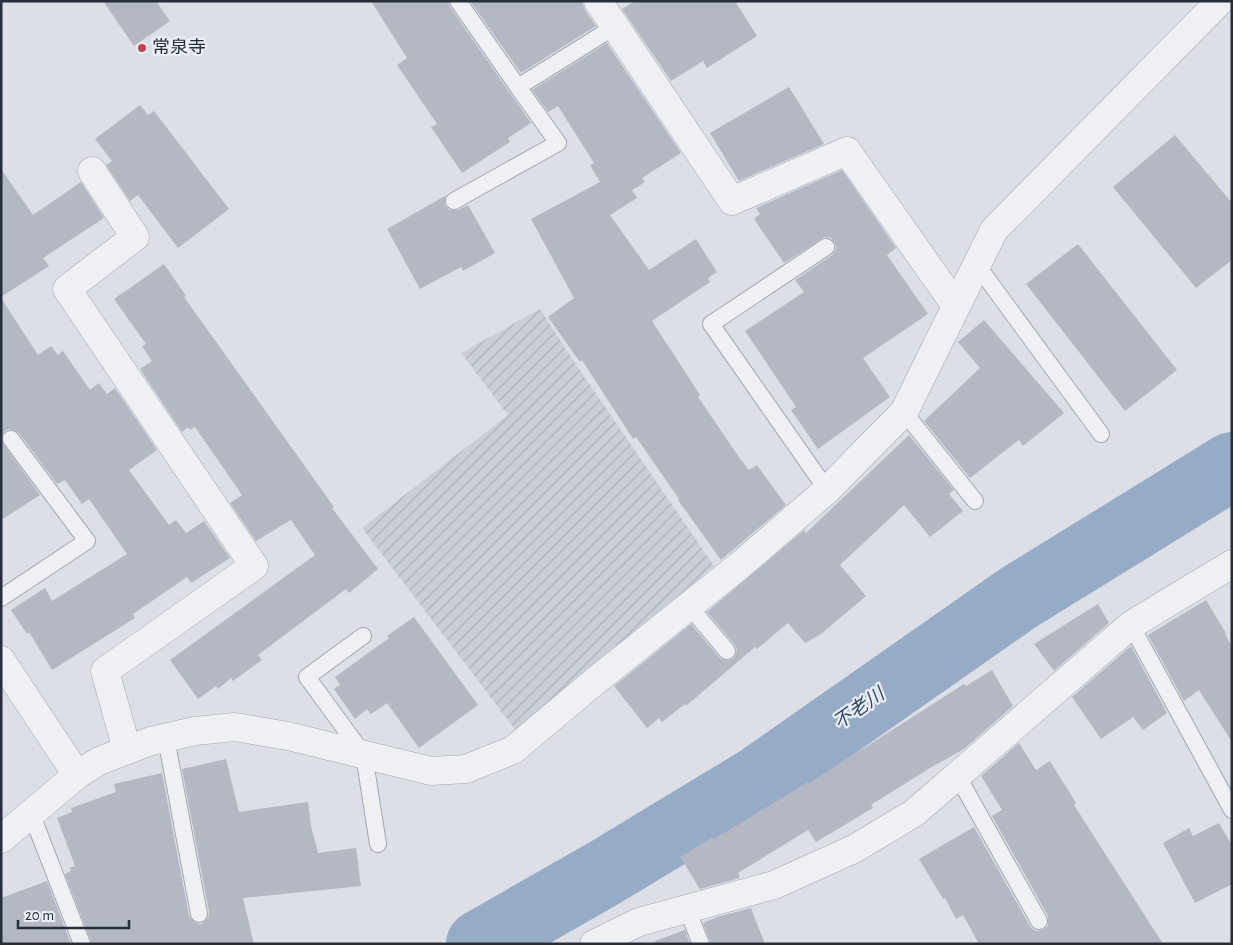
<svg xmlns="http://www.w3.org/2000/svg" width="1233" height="945" viewBox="0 0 1233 945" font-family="'Alegreya Sans','Noto Sans JP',sans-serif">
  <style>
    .industrial { fill: url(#industrial-furrows) }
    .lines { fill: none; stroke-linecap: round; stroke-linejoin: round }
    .river { stroke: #96acc6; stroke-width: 68 }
    .building { fill: #b3b8c2 }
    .lane-casing { stroke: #a2a6af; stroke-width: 18 }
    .street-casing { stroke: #a2a6af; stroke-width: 29 }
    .lane { stroke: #eef0f4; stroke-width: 16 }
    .street { stroke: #eef0f4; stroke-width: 28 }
    .poi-dot { fill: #cb4050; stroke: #ebeef4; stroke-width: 2 }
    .labels { text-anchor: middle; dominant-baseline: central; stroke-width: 4.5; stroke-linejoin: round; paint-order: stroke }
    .poi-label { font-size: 18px; fill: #262d3b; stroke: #ebeef4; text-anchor: start }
    .water-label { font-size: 19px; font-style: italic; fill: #314a6e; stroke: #ebeef4 }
  </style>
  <defs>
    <pattern id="industrial-furrows" width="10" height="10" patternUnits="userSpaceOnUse" patternTransform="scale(1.25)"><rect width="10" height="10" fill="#caced7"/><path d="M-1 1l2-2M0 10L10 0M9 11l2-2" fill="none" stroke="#adb1b9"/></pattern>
  </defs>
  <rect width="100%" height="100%" fill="#dcdfe6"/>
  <path class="industrial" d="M540,309l35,54 139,203 -197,166 -155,-204 146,-113 -47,-62z"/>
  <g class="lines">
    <path class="river" d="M480,944l126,-72 152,-92 260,-182 214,-132"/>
  </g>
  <path class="building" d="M103,1h53l14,20 -36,25z
    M371,1h77l2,6 81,116 -23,15 2,4 -48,31 -31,-46 6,-3 -40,-59 10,-7z
    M470,1h112l3,9 11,16 -75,47z
    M635,1h100l22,35 -50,32 -4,-7 -32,20 -49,-72z
    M607,43l74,110 -39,25 3,4 -13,8 5,8 -27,17 39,55 47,-31 21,33 -9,6 2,4 -58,39 48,74 -2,2 43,63 8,10 8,-5 29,40 -65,55 -43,-60 1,-1 -43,-62 -3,2 -51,-79 -2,2 -32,-45 26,-19 -43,-79 69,-37 -10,-17 4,-2 -36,-57 -10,6 -16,-22z
    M789,87l35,57 -85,37 -29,-48z
    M140,105l8,10 6,-4 75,98 -51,39 -40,-53 -8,6 -24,-36 6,-4 -17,-22z
    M1175,135l57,68v57l-36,28 -83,-101z
    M1,169l32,46 48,-33 23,36 -61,40 6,8 -48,31z
    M842,170l54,78 -9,7 41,59 -65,44 27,39 -72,52 -27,-39 5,-3 -51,-76 59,-39 -9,-12 37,-25 3,-4 1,-5 -5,-8 -6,-1 -41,26 -30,-44 6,-5 -4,-6z
    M445,196v9l4,5h9l10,-5 27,48 -32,18 -2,-4 -41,22 -33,-60z
    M1078,244l99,126 -52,41 -99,-127z
    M164,264l22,32 -2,1 150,210 -2,1 46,61 -29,24 -3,-4 -88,66 4,5 -29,21 -2,-3 -13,11 -2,-3 -18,13 -28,-39 145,-105 -24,-35 -35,21 -26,-38 12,-8 -47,-68 -5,3 -2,-3 -6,5 -42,-63 12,-8 -10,-15 4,-2 -32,-45z
    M1,298l37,57 13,-9 7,9 5,-4 27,39 9,-7 8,11 8,-6 42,62 -28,20 40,55 7,-5 10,13 18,-12 26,37 -39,25 -4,-6 -54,37 2,4 -83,52 -23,-38 -2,2 -16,-24 34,-22 7,13 75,-47 -38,-55 -7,5 -17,-24 -8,4 -38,-51 -5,-3 -5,-1 -4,2 -4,7z
    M984,320l80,93 -41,33 -4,-6 -49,38 -46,-57 56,-53 -22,-26z
    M909,435l45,55 -5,4 14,17 -33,26 -26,-32 -64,60 26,31 -45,38 -16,9 -17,-20 -31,26 -2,-2 -69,59 -1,-2 -23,18 -3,-4 -12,10 -33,-42 77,-62 29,34 8,3 6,-3 3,-8 -2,-5 -28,-33 97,-82 2,3z
    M1,441l39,54 -39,25z
    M1206,600l20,33 -1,1 7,13v95l-33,-52 -15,11 -36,-66z
    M1098,604l11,19 -55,48 -20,-27z
    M414,617l64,88 -59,43 -32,-45 -16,11 -4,-5 -12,10 -21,-30 6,-4 -5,-8 54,-39 -2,-2z
    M1131,646l36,67 -24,17 -10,-13 -32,22 -29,-42z
    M992,670l21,36 -49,43 -34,19 -59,37 2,3 -57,34 -8,-12 -70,43 2,5 -40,11 -20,-32 33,-20 1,2 94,-57v2l156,-100 2,2z
    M1019,743l17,27 14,-9 26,42 -2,2 89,139h-184l-16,-29 -7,4 -11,-21 -2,1 -24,-40 55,-32 56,99 4,4 5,1 5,-2 4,-3v-10l-56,-100 10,-6 -21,-34z
    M226,759l13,53 69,-10 3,24 7,27 38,-5 5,38 -118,12 11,46h-162l-27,-70 6,-3 -1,-3 5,-2 -18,-48 15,-6 -1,-4 45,-16 -2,-8 48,-11 27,143 6,7 6,1 7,-6 1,-6 -27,-143z
    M1219,823l13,23v38l-37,19 -32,-60 26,-15 4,8z
    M47,881l24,63h-70v-46z
    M751,908l14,36h-54l-8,-21 14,-6z
    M685,930l5,14h-34l-1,-3z"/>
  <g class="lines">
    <g class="lane-casing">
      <path id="lane" d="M458,1l60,86 96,-60
        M454,201l104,-58 -40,-56
        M826,247l-115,77 116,166
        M977,265l124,169
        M904,412l71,89
        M1,598l86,-57 -76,-102
        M689,606l38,45
        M1131,625l101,185
        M363,636l-56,41 57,78 14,89
        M166,738l33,176
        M957,775l82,146
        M31,813l51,131
        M687,909l14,35"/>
    </g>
    <g class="street-casing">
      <path id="street" d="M598,1l134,200 115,-50 109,155
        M92,171l43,66 -68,52 187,277 -149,105 22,79
        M1,660l76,115
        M1,839l76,-64 22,-14 52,-20 44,-10 40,-4 53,9 143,35 35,-2 47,-19 81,-68 145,-116 88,-76 77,-78 90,-182 226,-229
        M594,944l45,-22 135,-37 80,-36 60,-36 217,-188 101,-61"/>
    </g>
    <use href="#lane" class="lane"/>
    <use href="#street" class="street"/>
  </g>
  <circle class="poi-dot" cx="142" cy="48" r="5"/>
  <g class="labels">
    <g class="poi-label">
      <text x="152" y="48">常泉寺</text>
    </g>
    <g class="water-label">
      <text transform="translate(859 709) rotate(-35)">不老川</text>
    </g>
  </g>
  <rect width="1233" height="945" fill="none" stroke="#262d3b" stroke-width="5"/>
  <path d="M18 920v8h111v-8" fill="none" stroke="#262d3b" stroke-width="2.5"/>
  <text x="25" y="920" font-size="15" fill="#262d3b" stroke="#ebeef4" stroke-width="4" paint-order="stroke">20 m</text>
</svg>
